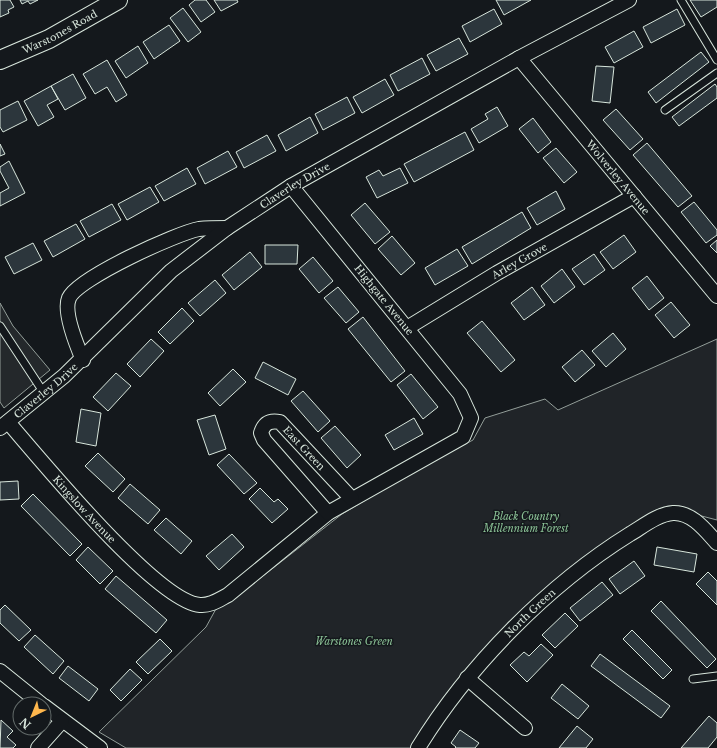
<svg xmlns="http://www.w3.org/2000/svg" width="717" height="748" viewBox="0 0 717 748" font-family="'Libre Baskerville',serif">
  <style>
    .green { fill: #202428; stroke: #939e99 }
    .parking { fill: #24282b; stroke: #939e99 }
    .building { fill: #2c363c; stroke: #d8e6dc }
    .lines { fill: none; stroke-linecap: round; stroke-linejoin: round }
    .service-casing { stroke: #d8e6dc; stroke-width: 9 }
    .minor-casing { stroke: #d8e6dc; stroke-width: 16 }
    .tertiary-casing { stroke: #d8e6dc; stroke-width: 20 }
    .service { stroke: #14181c; stroke-width: 7 }
    .minor { stroke: #14181c; stroke-width: 14 }
    .tertiary { stroke: #14181c; stroke-width: 18 }
    .labels { text-anchor: middle; dominant-baseline: central; stroke-width: 3; stroke-linejoin: round; paint-order: stroke }
    .street-label { font-size: 10px; fill: #d8e6dc; stroke: #14181c }
    .park-label { font-size: 10px; font-style: italic; fill: #8ac095; stroke: #14181c }
  </style>
  <rect width="100%" height="100%" fill="#14181c"/>
  <path class="green" d="M717,339v181l-46,-12 -46,22 -176,163 -38,55h-285l-27,-16 107,-105 11,-20 14,-6 111,-87 76,-45 55,-29 12,-22 60,-19 13,11z"/>
  <path class="parking" d="M0,303l13,23 37,44 -46,38 -4,-6z"/>
  <path class="building" d="M0,0h10l4,7 -6,3 1,3 -9,4z
    M20,0h18l-8,4 -2,-3 -6,3z
    M195,0h11l9,12 -14,10 -12,-17z
    M214,0h23l1,2 -17,9z
    M496,0h35l-27,15z
    M690,0h27v7l-16,10z
    M183,8l18,24 -13,10 -18,-24z
    M494,9l8,15 -32,18 -8,-16z
    M677,9l8,16 -34,18 -8,-16z
    M169,25l11,16 -26,18 -11,-17z
    M634,31l9,16 -29,16 -9,-16z
    M459,38l9,16 -32,17 -9,-16z
    M138,46l10,17 -22,15 -11,-17z
    M701,52l8,10 -53,41 -8,-11z
    M422,58l8,16 -32,17 -8,-16z
    M107,60l20,35 -11,7 -9,-15 -12,7 -12,-20z
    M596,66l18,1 -4,36 -18,-2z
    M73,74l13,24 -21,12 -14,-24z
    M385,79l9,16 -32,18 -9,-16z
    M715,84l2,3v11l-38,28 -7,-9z
    M51,86l7,13 -11,6 7,12 -16,9 -14,-25z
    M347,97l8,16 -32,17 -8,-16z
    M18,101l9,19 -24,12 -3,-5v-17z
    M497,107l11,19 -29,17 -8,-14 17,-10 -3,-5z
    M616,109l27,30 -13,11 -27,-30z
    M310,117l8,16 -32,18 -8,-16z
    M533,118l18,24 -13,11 -19,-24z
    M465,132l9,18 -60,32 -10,-18z
    M267,135l9,16 -32,17 -8,-16z
    M647,143l45,53 -14,11 -45,-52z
    M0,144l5,10 -5,2z
    M556,148l21,24 -13,11 -21,-25z
    M228,151l9,16 -32,17 -8,-16z
    M9,161l16,32 -25,13v-13l9,-5 -9,-17v-4z
    M187,168l9,16 -32,17 -9,-15z
    M400,168l8,15 -31,15 -11,-21 13,-7 4,6z
    M150,187l9,15 -32,18 -9,-16z
    M556,191l9,18 -28,16 -10,-17z
    M694,202l23,28v5l-11,8 -25,-31z
    M365,203l25,29 -15,12 -24,-29z
    M112,204l9,16 -32,17 -9,-16z
    M522,212l9,16 -59,36 -10,-17z
    M76,224l9,15 -32,18 -9,-16z
    M624,235l12,17 -23,17 -13,-17z
    M392,236l23,27 -14,12 -23,-26z
    M717,240v13l-7,-7z
    M33,243l9,17 -28,14 -9,-17z
    M265,245h33l-1,19h-32z
    M457,249l11,17 -33,19 -10,-17z
    M250,252l12,15 -28,23 -12,-15z
    M594,254l11,16 -21,15 -12,-16z
    M313,257l20,24 -14,12 -20,-24z
    M562,269l13,18 -21,16 -13,-17z
    M647,276l17,22 -15,12 -17,-22z
    M215,280l11,13 -26,23 -12,-13z
    M338,287l21,25 -13,11 -22,-25z
    M532,287l13,18 -21,15 -13,-17z
    M671,302l19,23 -16,13 -19,-23z
    M182,308l12,13 -24,23 -12,-12z
    M363,317l42,54 -14,11 -43,-53z
    M482,321l33,39 -14,12 -34,-39z
    M613,333l13,16 -20,18 -14,-16z
    M151,339l13,12 -24,26 -13,-13z
    M582,350l13,15 -20,17 -13,-15z
    M263,362l33,17 -8,16 -33,-17z
    M233,369l13,13 -26,24 -12,-13z
    M116,373l15,13 -23,25 -15,-14z
    M411,374l27,33 -15,12 -26,-34z
    M303,391l27,30 -12,11 -27,-31z
    M81,409l20,4 -5,33 -20,-4z
    M215,415l11,34 -17,6 -12,-35z
    M414,418l9,16 -29,16 -9,-15z
    M335,426l26,29 -14,13 -26,-30z
    M98,453l27,26 -12,13 -28,-26z
    M229,454l28,29 -13,11 -27,-29z
    M18,481l1,18 -19,1v-18z
    M130,484l30,26 -12,14 -30,-26z
    M260,488l14,14 4,-3 10,10 -16,14 -23,-24z
    M33,494l49,50 -12,12 -49,-50z
    M166,518l26,23 -11,13 -27,-24z
    M232,534l12,13 -25,23 -13,-14z
    M88,547l25,24 -13,13 -24,-24z
    M657,547l40,7 -3,18 -40,-7z
    M634,561l11,15 -25,18 -11,-15z
    M708,572l9,9v24l-21,-21z
    M116,576l51,44 -11,13 -51,-44z
    M602,582l11,13 -33,26 -10,-13z
    M661,601l55,58 -9,9 -56,-57z
    M5,605l26,25 -12,11 -19,-18v-13z
    M565,613l13,13 -23,22 -13,-13z
    M632,630l40,40 -9,9 -40,-40z
    M35,635l29,26 -11,13 -29,-27z
    M160,639l12,12 -24,23 -12,-12z
    M541,644l12,11 -26,27 -17,-17 14,-13 5,4z
    M600,654l70,52 -9,12 -70,-52z
    M68,666l30,23 -9,12 -30,-23z
    M130,669l12,11 -21,21 -11,-11z
    M562,684l27,22 -11,13 -27,-21z
    M709,716l8,7v14l-9,11h-27z
    M1,720l12,11 -6,6 9,8 -3,3h-13z
    M577,726l16,13 -7,9h-27z
    M460,730l19,13 -4,5h-20l1,-1 -5,-4z"/>
  <g class="lines">
    <g class="service-casing">
      <path id="service" d="M681,0l36,60
        M665,110l52,-37
        M0,326l44,67
        M693,679l24,-3"/>
    </g>
    <g class="minor-casing">
      <g id="minor">
        <path id="s1" d="M519,58l198,238"/>
        <path id="s2" d="M407,328l90,-55 137,-77"/>
        <path d="M83,360c-6,-14 -20,-48 -14,-62 9,-20 108,-65 130,-69 9,-1 19,-1 28,-1"/>
        <path id="s3" d="M8,422c32,37 149,180 192,183 11,1 20,-6 28,-10l100,-82 135,-76 8,-19 -11,-24 -169,-208"/>
        <path id="s4" d="M0,428l64,-52 107,-105 56,-43 64,-42 228,-128 110,-58"/>
        <path id="s5" d="M328,513l-64,-73 -3,-7c3,-10 9,-13 19,-11l72,77"/>
        <path d="M0,671l41,33"/>
        <path d="M467,678l58,50"/>
        <path d="M44,706l56,42"/>
        <path d="M38,748l24,-27"/>
        <path id="s6" d="M418,748c50,-82 130,-163 212,-214 12,-7 28,-20 43,-21 19,-1 33,18 44,30"/>
      </g>
    </g>
    <g class="tertiary-casing">
      <g id="tertiary">
        <path id="s7" d="M0,60l49,-21 69,-39"/>
      </g>
    </g>
    <use href="#service" class="service"/>
    <use href="#minor" class="minor"/>
    <use href="#tertiary" class="tertiary"/>
  </g>
  <g class="labels">
    <g class="street-label">
      <text stroke="none"><textPath href="#s7" startOffset="66">Warstones Road</textPath></text>
      <text stroke="none"><textPath href="#s1" startOffset="155">Wolverley Avenue</textPath></text>
      <text stroke="none"><textPath href="#s4" startOffset="383">Claverley Drive</textPath></text>
      <text stroke="none"><textPath href="#s2" startOffset="131">Arley Grove</textPath></text>
      <text transform="translate(384 300) rotate(51)">Highgate Avenue</text>
      <text stroke="none"><textPath href="#s4" startOffset="59">Claverley Drive</textPath></text>
      <text stroke="none"><textPath href="#s5" startOffset="165">East Green</textPath></text>
      <text stroke="none"><textPath href="#s3" startOffset="116">Kingslow Avenue</textPath></text>
      <text stroke="none"><textPath href="#s6" startOffset="176">North Green</textPath></text>
    </g>
    <g class="park-label">
      <text x="526" y="516">Black Country<tspan x="526" dy="12">Millennium Forest</tspan></text>
      <text x="354" y="641">Warstones Green</text>
    </g>
  </g>
  <g transform="translate(32 716) rotate(223)"><circle r="19" fill="#14181c" stroke="#626a69"/>
  <path d="M0-3L7 15L0 10L-7 15Z" fill="#ffb74d"/>
  <text y="-6" font-size="11" font-weight="bold" text-anchor="middle" fill="#d8e6dc">N</text>
  </g>
</svg>
